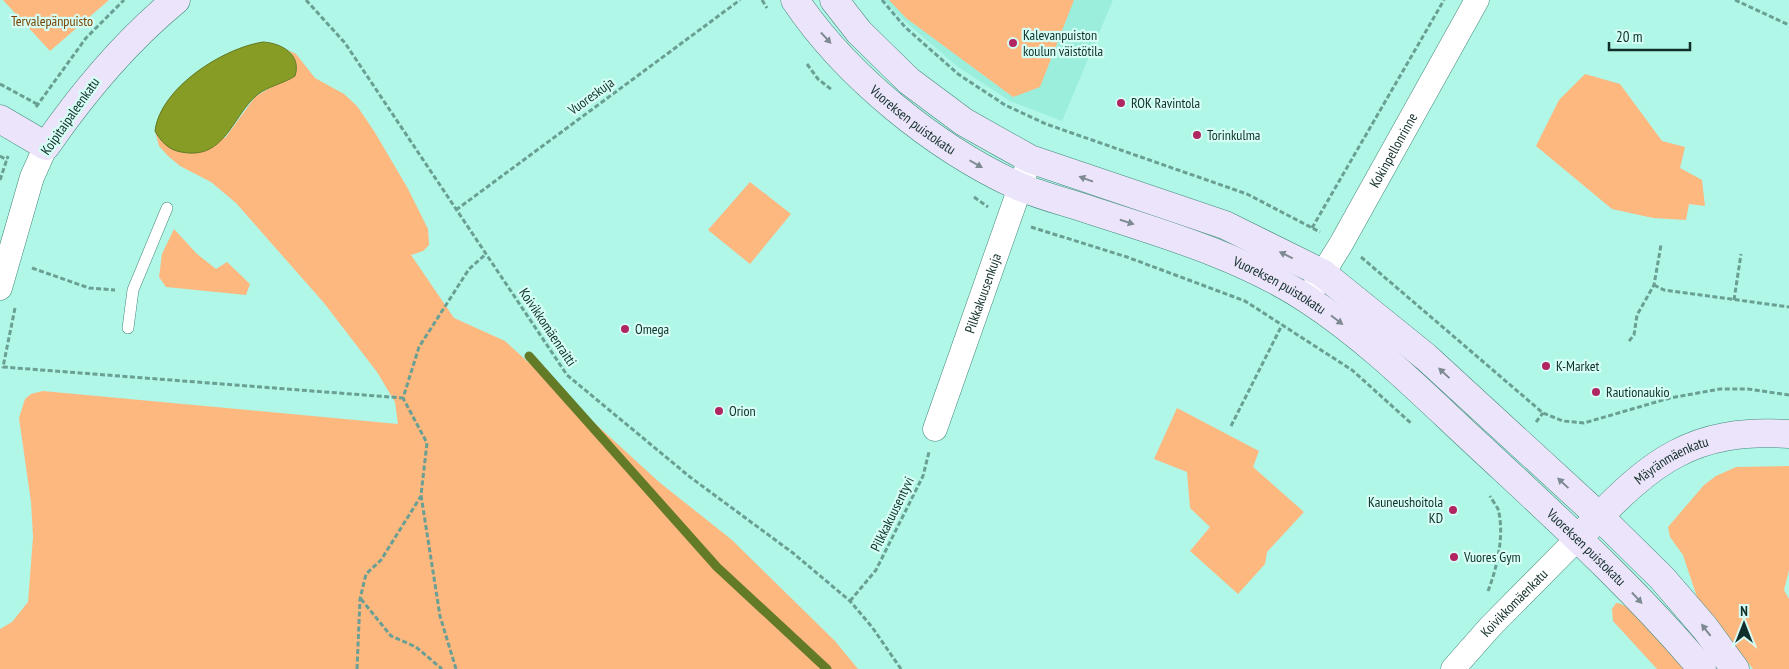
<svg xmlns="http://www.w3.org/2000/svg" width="1789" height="669" viewBox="0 0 1789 669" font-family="'PT Sans Narrow',sans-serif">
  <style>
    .built { fill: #9ceedc }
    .green { fill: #fdb880 }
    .water { fill: #869c24; stroke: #637b26 }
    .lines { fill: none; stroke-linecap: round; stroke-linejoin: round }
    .stream { stroke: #637b26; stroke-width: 9 }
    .lane-casing { stroke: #41877a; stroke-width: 12 }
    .street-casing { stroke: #41877a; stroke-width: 25 }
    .secondary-casing { stroke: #41877a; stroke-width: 29 }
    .path { stroke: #6a9f94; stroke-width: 3; stroke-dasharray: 5 2.5; stroke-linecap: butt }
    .lane { stroke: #fff; stroke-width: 11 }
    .street { stroke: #fff; stroke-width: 24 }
    .secondary { stroke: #ece4fa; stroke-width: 28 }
    .oneway { fill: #7e8a92 }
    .poi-dot { fill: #b02562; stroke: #d5fef5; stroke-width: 2 }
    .labels { text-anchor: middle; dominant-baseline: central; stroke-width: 4.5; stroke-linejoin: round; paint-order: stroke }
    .park-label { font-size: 14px; fill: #7a4200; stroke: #d5fef5 }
    .poi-label { font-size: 14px; fill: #112f2a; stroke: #d5fef5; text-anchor: start }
    .street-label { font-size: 14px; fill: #112f2a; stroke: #d5fef5 }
  </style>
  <rect width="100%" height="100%" fill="#b0f7e8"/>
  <path class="built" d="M884,0h229l-51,121 -52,-20 -52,-34 -56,-48z"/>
  <path class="green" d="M3,0h106l-59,51z
    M889,0h185l-34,87 -27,10 -107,-79z
    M288,50l8,4 19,24 29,16 13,12 17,25 33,56 21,42 1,16 -6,6 -12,4 43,63 51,23 154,141 73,58 103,101 23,28h-858v-40l12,-7 16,-20 5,-65 -2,-35 -12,-84 6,-19 6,-5 12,-3 355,33 -3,-22 -18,-30 -53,-69 -88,-100 -25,-21 -31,-16 -12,-10 -9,-10 -4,-15 5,9 65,-2 30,-41 16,-10 22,-32z
    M1585,74l35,10 42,57 23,6 -5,21 22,12 3,26 -16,-2 -3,16 -33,-2 -41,-9 -76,-63 23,-46z
    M750,182l41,32 -41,50 -42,-34z
    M174,229l23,25 19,15 11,-7 23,22 -4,11 -80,-8 -7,-10 3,-23z
    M1177,408l82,43 -6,16 51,45 -37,40 -2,12 -27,30 -48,-43 20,-24 -20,-19 -3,-36 -33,-13z
    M1789,466v104l-5,20 5,9v70h-36l-55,-69 -15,-45 -13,-18 -2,-10 36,-42 12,-9 20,-9z
    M1616,603c17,0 57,52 70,66h-29l-44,-48 -1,-12z"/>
  <path class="water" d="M263,42c18,1 39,12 32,34 -12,8 -27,10 -38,19 -25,21 -32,66 -76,57 -12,-2 -20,-10 -26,-21 5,-43 68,-83 108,-89z"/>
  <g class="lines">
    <path class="stream" d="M529,356l188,211 110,102"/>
    <g class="lane-casing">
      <path id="lane" d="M128,328l5,-38 34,-82"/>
    </g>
    <g class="street-casing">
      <g id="street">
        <path d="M0,288l32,-111 14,-31"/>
        <path id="s1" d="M1307,299l34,-55 136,-244"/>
        <path id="s2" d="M935,429l95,-270"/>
        <path id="s3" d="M1453,669l37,-42 87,-88"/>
      </g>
    </g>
    <g class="secondary-casing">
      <g id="secondary">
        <path id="s4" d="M795,0c51,76 140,148 223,186 23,10 48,16 72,24 74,24 151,46 217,89 63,41 117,96 171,146 77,72 156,143 224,224"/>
        <path d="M834,0l25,32 50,49 55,41 66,37 195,66 97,48 104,84 173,159 63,62 43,50 30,41"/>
        <path d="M0,119l46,27c38,-55 79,-104 130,-146"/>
        <path id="s5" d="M1587,529c65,-68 105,-101 202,-95"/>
      </g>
    </g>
    <path class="path" d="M306,0l39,43 222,332 123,102 103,76 57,48 22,26 29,42
      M762,0l5,8
      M882,0l23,27 53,47 47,31 41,19 201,70 73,38
      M1735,0l54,25
      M807,64l11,15 14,11
      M0,84l37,20
      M36,107l50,-69 38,-38
      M0,156l7,4
      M0,180l8,-24
      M974,197l14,10
      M456,210l284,-210
      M1031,227l96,30 118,44 107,69 60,54
      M1312,228l132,-228
      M1361,257l182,156 20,8 21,2 86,-25 50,-9h28l41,6
      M32,268l57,20 26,2
      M1654,285l10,5 125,17
      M1734,300l7,-46
      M15,308l-12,59 400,31
      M1629,341l5,-6 3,-20 17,-30 7,-40
      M1536,422l7,-9
      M1231,426l51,-101
      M1488,591c9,-23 17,-57 10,-82 -2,-4 -6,-9 -8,-13
      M361,599l30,37 25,11 26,22
      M850,601l26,-31 47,-94 6,-24
      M357,669l3,-70 6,-25 15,-14 40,-64
      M456,669l-16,-53 -19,-121 6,-52 -24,-45 16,-51 50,-78 17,-15"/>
    <use href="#lane" class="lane"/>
    <use href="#street" class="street"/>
    <use href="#secondary" class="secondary"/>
  </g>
  <defs><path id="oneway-solid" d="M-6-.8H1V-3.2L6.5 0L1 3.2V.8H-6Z" transform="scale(1.25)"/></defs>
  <g class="oneway">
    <use href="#oneway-solid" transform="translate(826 38) rotate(47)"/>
    <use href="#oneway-solid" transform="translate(976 164) rotate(30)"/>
    <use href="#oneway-solid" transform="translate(1086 179) rotate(-160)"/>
    <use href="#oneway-solid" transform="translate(1127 222) rotate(18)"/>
    <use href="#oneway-solid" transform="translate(1286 255) rotate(-154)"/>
    <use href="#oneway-solid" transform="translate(1337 320) rotate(37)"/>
    <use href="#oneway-solid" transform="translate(1444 373) rotate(-137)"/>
    <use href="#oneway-solid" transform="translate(1563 483) rotate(-137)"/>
    <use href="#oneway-solid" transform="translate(1637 598) rotate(47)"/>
    <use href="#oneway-solid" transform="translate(1706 630) rotate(-128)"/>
  </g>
  <g class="poi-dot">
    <circle cx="1013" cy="43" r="5"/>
    <circle cx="1121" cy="103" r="5"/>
    <circle cx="1197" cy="135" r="5"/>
    <circle cx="625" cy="329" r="5"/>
    <circle cx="1546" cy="366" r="5"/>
    <circle cx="1596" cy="392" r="5"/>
    <circle cx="719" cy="411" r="5"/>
    <circle cx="1453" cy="510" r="5"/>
    <circle cx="1454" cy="557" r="5"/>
  </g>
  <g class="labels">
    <g class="park-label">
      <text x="52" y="21">Tervalepänpuisto</text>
    </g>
    <g class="poi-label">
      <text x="1023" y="35">Kalevanpuiston<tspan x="1023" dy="16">koulun väistötila</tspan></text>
      <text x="1131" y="103">ROK Ravintola</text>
      <text x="1207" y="135">Torinkulma</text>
      <text x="635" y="329">Omega</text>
      <text x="1556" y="366">K-Market</text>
      <text x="1606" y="392">Rautionaukio</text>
      <text x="729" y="411">Orion</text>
      <text x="1443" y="502" text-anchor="end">Kauneushoitola<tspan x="1443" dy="16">KD</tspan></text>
      <text x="1464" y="557">Vuores Gym</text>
    </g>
    <g class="street-label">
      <text transform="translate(591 96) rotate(-36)">Vuoreskuja</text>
      <text transform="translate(70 116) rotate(-55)">Koipitaipaleenkatu</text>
      <text stroke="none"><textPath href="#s4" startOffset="169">Vuoreksen puistokatu</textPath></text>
      <text stroke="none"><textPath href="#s1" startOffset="172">Kokinpellonrinne</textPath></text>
      <text stroke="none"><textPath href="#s4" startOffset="574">Vuoreksen puistokatu</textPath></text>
      <text stroke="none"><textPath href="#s2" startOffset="144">Pilkkakuusenkuja</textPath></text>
      <text transform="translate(548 327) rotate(56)">Koivikkomäenraitti</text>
      <text stroke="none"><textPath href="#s5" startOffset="110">Mäyränmäenkatu</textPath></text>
      <text transform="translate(892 514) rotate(-64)">Pilkkakuusentyvi</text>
      <text stroke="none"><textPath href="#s4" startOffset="979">Vuoreksen puistokatu</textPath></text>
      <text stroke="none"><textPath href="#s3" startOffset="90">Koivikkomäenkatu</textPath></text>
    </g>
  </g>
  <g transform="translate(1744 624)" stroke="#d5fef5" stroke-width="4" paint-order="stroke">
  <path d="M0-4L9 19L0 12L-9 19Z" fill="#112f2a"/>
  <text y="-8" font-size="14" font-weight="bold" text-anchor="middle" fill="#112f2a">N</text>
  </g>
  <path d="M1609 42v8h81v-8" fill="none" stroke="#112f2a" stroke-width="2.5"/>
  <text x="1616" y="42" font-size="15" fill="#112f2a" stroke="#d5fef5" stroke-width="4" paint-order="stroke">20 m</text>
</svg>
